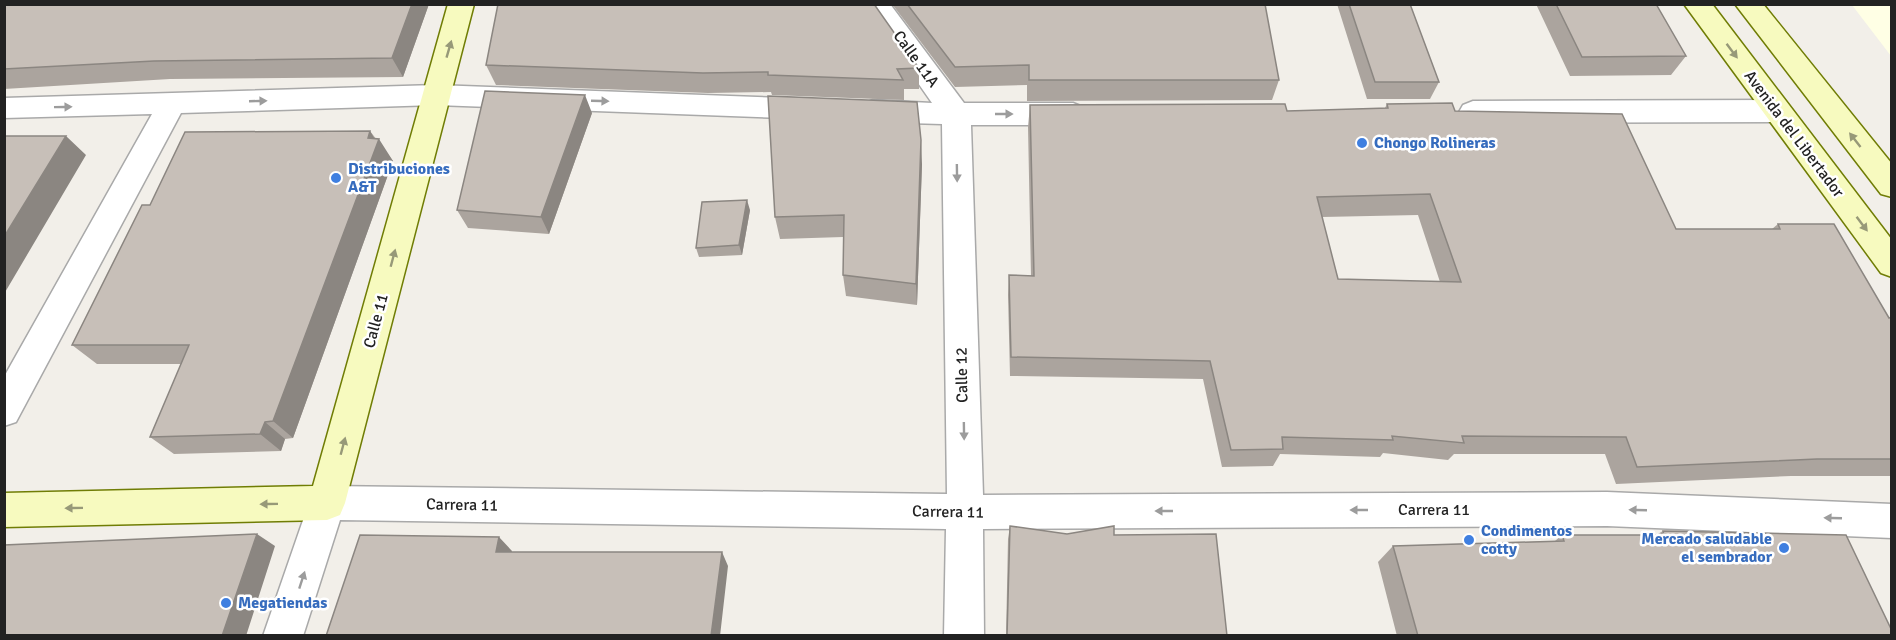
<svg xmlns="http://www.w3.org/2000/svg" width="1896" height="640" viewBox="0 0 1896 640" font-family="Signika,sans-serif">
  <style>
    .education { fill: #ffffe5 }
    .lines { fill: none; stroke-linecap: round; stroke-linejoin: round }
    .street-casing { stroke: #a9a9a9; stroke-width: 3 }
    .secondary-casing { stroke: #707d05; stroke-width: 3 }
    .street { fill: #fff; fill-rule: evenodd }
    .secondary { fill: #f7fabf; fill-rule: evenodd }
    .wall { fill: #aba49e; fill-rule: evenodd }
    .shaded-wall { fill: #8b8681 }
    .building { fill: #c7bfb8; stroke: #8b8681; stroke-width: 1.5; fill-rule: evenodd }
    .oneway { fill: #979978 }
    .oneway2 { fill: #9c9c9c }
    .shop-dot { fill: #3f7fe0; stroke: #fff; stroke-width: 2 }
    .labels { text-anchor: middle; dominant-baseline: central; stroke-width: 5; stroke-linejoin: round; paint-order: stroke }
    .street-label { font-size: 16px; fill: #222; stroke: #fff }
    .shop-label { font-size: 16px; font-weight: bold; fill: #366cbe; stroke: #fff; text-anchor: start }
  </style>
  <rect width="100%" height="100%" fill="#f2efe9"/>
  <path class="education" d="M1852,5h39v51z"/>
  <g class="lines">
    <g class="street-casing">
      <path id="street" d="M863,4h27l74,99h109l10,4 4,7 -4,7 -10,4h-102l12,370 624,-3 285,12v34l-285,-12 -624,3 1,107h-40l2,-107 -606,-9 -37,116h-40l46,-133 5,-12 13,-5 620,8 -5,-370 -69,-2 -10,-4 -4,-7 4,-7 10,-4 59,3z
        M436,85l376,14 10,3 4,7 -4,7 -10,3 -376,-14 -255,8 -165,309 -12,4v-49l148,-263 -148,4v-20z
        M1777,100l10,4 4,7 -4,7 -10,4 -304,1 -10,-4 -4,-7 4,-7 10,-4z"/>
    </g>
    <g class="secondary-casing">
      <path id="secondary" d="M448,4h26l-129,499 -5,12 -13,5 -323,7v-34l309,-7z
        M1684,4h28l180,236v37l-11,-4z
        M1735,4h28l129,160v33l-11,-3z"/>
    </g>
    <use href="#street" class="street"/>
    <use href="#secondary" class="secondary"/>
  </g>
  <path class="wall" d="M4,4h425l-26,73 -233,2 -166,10z
    M892,4h373l14,76 -7,20 -245,1v-16l-72,2z
    M1337,4h73l29,78 -9,17h-63z
    M1536,4h120l30,52 -15,19 -101,1z
    M486,65l433,3v21h-15v11l-132,-5 -1,-3 -63,1 -212,-8z
    M1387,104l68,7 221,118h96l6,-5 111,94 3,-1v159h-101l-175,8 -11,-30h-151l-6,6 -65,-7 -3,4 -100,-3 -7,12 -51,1 -19,-88 -193,-3 -2,-81 1,-20 22,1 -3,-149 2,-22 257,6 98,-3zM1418,215l22,67 -102,-3 -16,-62z
    M592,113l-43,121 -81,-6 -11,-18z
    M370,131l23,30 -100,277 -8,1 -4,12 -107,3 -24,-17 31,-73h-84l-25,-19 78,-140z
    M922,164l-5,141 -71,-9 -3,-21v-38l-63,2 -5,-22z
    M750,210l-8,45 -43,2 -3,-9z
    M1010,526l57,8 47,1 113,101h-221l2,-97z
    M1663,531l229,105h-495l-19,-74 15,-16 162,-5 7,-6h94z"/>
  <path class="shaded-wall" d="M412,4h17l-26,73 -11,-19z
    M585,95l7,18 -43,121 -8,-17z
    M370,131l7,12 2,-4 14,22 -100,277 -20,-17z
    M66,136l20,19 -82,139v-57z
    M921,140l1,24 -5,141 -1,-21z
    M747,200l3,10 -8,45 -3,-10z
    M265,422l20,17 -4,12 -21,-17z
    M257,534l18,12 -29,90h-24z
    M499,537l13,14 -3,15 -13,-14z
    M722,552l6,14 -8,70h-9z"/>
  <path class="building" d="M4,4h408l-20,54 -238,3 -150,8z
    M498,4h376l45,64 -22,1 6,11 -135,-5v-3l-65,1 -217,-8z
    M907,4h358l14,76h-250v-15l-74,2z
    M1349,4h61l29,78h-64z
    M1556,4h100l30,52 -104,1z
    M485,91l100,4 -44,122 -84,-7z
    M768,96l149,6 4,38 -5,144 -73,-9 1,-60 -69,2z
    M1452,103l3,8 167,3 54,115h104l-2,-5h56l55,94 3,-1v142h-75l-180,8 -11,-30 -164,-1 2,7 -72,-7 1,4 -111,-3 1,12 -52,1 -21,-89 -199,-4 -2,-82 25,1 -4,-171 255,-1 2,7 101,-3 -1,-4zM1430,194l31,88 -123,-3 -21,-82z
    M370,131l-2,7 11,1 -106,282 -8,1 -5,12 -110,3 39,-92h-117l70,-140h8l35,-73z
    M4,136h62l-62,101z
    M747,200l-8,45 -43,3 6,-46z
    M1010,526l57,8 47,-8v9l102,-1 11,102h-220z
    M1663,531l183,4 46,96v5h-474l-25,-90 171,-5 -2,-6h102z
    M257,534l-35,102h-218v-91z
    M360,535l139,2 -3,15h226l-11,84h-385z"/>
  <defs><path id="oneway-solid" d="M-6-.8H1V-3.2L6.5 0L1 3.2V.8H-6Z" transform="scale(1.5)"/></defs>
  <g class="oneway">
    <use href="#oneway-solid" transform="translate(449 49) rotate(-74)"/>
    <use href="#oneway-solid" transform="translate(1732 51) rotate(53)"/>
    <use href="#oneway-solid" transform="translate(1855 140) rotate(-128)"/>
    <use href="#oneway-solid" transform="translate(1862 224) rotate(53)"/>
    <use href="#oneway-solid" transform="translate(393 258) rotate(-75)"/>
    <use href="#oneway-solid" transform="translate(343 446) rotate(-75)"/>
    <use href="#oneway-solid" transform="translate(269 504) rotate(179)"/>
    <use href="#oneway-solid" transform="translate(74 508) rotate(179)"/>
  </g>
  <g class="oneway2">
    <use href="#oneway-solid" transform="translate(258 101) rotate(-2)"/>
    <use href="#oneway-solid" transform="translate(600 101) rotate(2)"/>
    <use href="#oneway-solid" transform="translate(63 107) rotate(-1)"/>
    <use href="#oneway-solid" transform="translate(1004 114)"/>
    <use href="#oneway-solid" transform="translate(957 173) rotate(89)"/>
    <use href="#oneway-solid" transform="translate(964 431) rotate(89)"/>
    <use href="#oneway-solid" transform="translate(1359 510) rotate(180)"/>
    <use href="#oneway-solid" transform="translate(1638 510) rotate(-178)"/>
    <use href="#oneway-solid" transform="translate(1164 511) rotate(180)"/>
    <use href="#oneway-solid" transform="translate(1833 518) rotate(-178)"/>
    <use href="#oneway-solid" transform="translate(302 580) rotate(-72)"/>
  </g>
  <g class="shop-dot">
    <circle cx="1362" cy="143" r="6"/>
    <circle cx="336" cy="178" r="6"/>
    <circle cx="1469" cy="540" r="6"/>
    <circle cx="1784" cy="548" r="6"/>
    <circle cx="226" cy="603" r="6"/>
  </g>
  <g class="labels">
    <g class="street-label">
      <text transform="translate(916 59) rotate(54)">Calle 11A</text>
      <text transform="translate(1794 134) rotate(53)">Avenida del Libertador</text>
      <text transform="translate(376 321) rotate(-75)">Calle 11</text>
      <text transform="translate(962 375) rotate(-91)">Calle 12</text>
      <text transform="translate(462 505) rotate(1)">Carrera 11</text>
      <text x="1434" y="510">Carrera 11</text>
      <text transform="translate(948 512) rotate(1)">Carrera 11</text>
    </g>
    <g class="shop-label">
      <text x="1374" y="143">Chongo Rolineras</text>
      <text x="348" y="169">Distribuciones<tspan x="348" dy="18">A&amp;T</tspan></text>
      <text x="1481" y="531">Condimentos<tspan x="1481" dy="18">cotty</tspan></text>
      <text x="1772" y="539" text-anchor="end">Mercado saludable<tspan x="1772" dy="18">el sembrador</tspan></text>
      <text x="238" y="603">Megatiendas</text>
    </g>
  </g>
  <rect width="1896" height="640" fill="none" stroke="#222222" stroke-width="12"/>
</svg>
